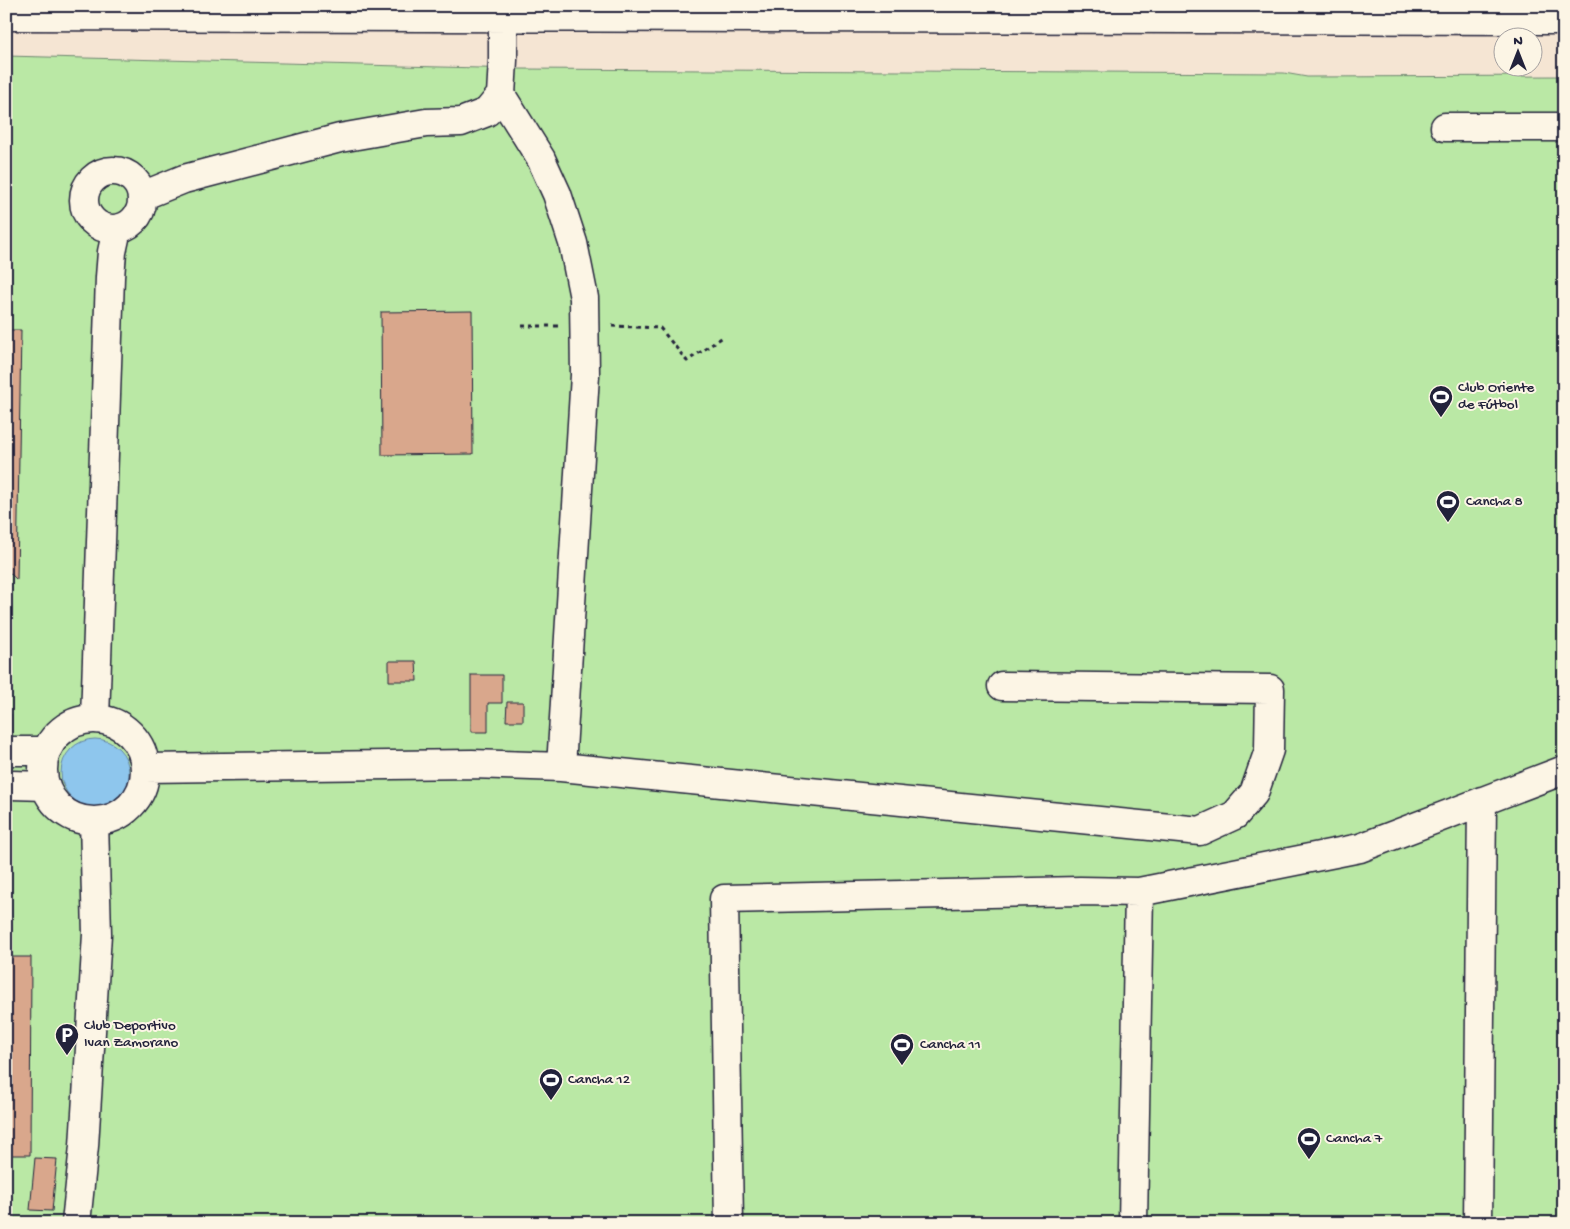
<svg xmlns="http://www.w3.org/2000/svg" width="1570" height="1229" viewBox="0 0 1570 1229" font-family="'Gochi Hand',sans-serif">
  <style>
    .green { fill: #bae8a5; stroke: #6e8570 }
    .water { fill: #8ec6ed; stroke: #6384a6 }
    .building { fill: #d9a78c; stroke: #22223b }
    .lines { fill: none; stroke-linecap: round; stroke-linejoin: round }
    .minor-casing { stroke: #22223b; stroke-width: 31 }
    .path { stroke: #22223b; stroke-width: 3; stroke-dasharray: 4 4; stroke-linecap: butt }
    .minor { stroke: #fcf5e5; stroke-width: 28 }
    .labels { text-anchor: middle; dominant-baseline: central; stroke-width: 4; stroke-linejoin: round; paint-order: stroke }
    .poi-label { font-size: 15px; fill: #22223b; stroke: #fcf5e5; text-anchor: start }
  </style>
  <rect width="100%" height="100%" fill="#f5e5d3"/>
  <filter id="ink" filterUnits="userSpaceOnUse"><feTurbulence type="fractalNoise" baseFrequency=".02" numOctaves="2"/><feDisplacementMap in="SourceGraphic" scale="10" xChannelSelector="R" yChannelSelector="G"/><feConvolveMatrix kernelMatrix="1 2 1 2 8 2 1 2 1" color-interpolation-filters="sRGB"/></filter>
  <g filter="url(#ink)">
    <path class="green" d="M6,56l513,13 765,4 23,4 257,-1v1147h-1558z"/>
    <path class="water" d="M61 773a34 34 0 1 1 68 0a34 34 0 1 1-68 0Z"/>
    <path class="building" d="M472,311l1,143 -91,1 -1,-143z
      M6,330h15l-4,250 -11,-11z
      M6,607h5v42h-5z
      M389,661h27l1,20h-28z
      M471,675h31v28h-14v29h-17z
      M507,702h16v19h-17z
      M6,714h5v97h-5z
      M6,957h25l-1,198h-24z
      M35,1158l22,1 -5,52 -22,-1z"/>
    <g class="lines">
      <g class="minor-casing">
        <path id="minor" d="M6,16l1558,4
          M501,95l40,64 16,35 16,49 11,55 1,77 -24,392
          M1445,127h119
          M84 200a29 29 0 1 1 58 0a29 29 0 1 1-58 0Z
          M142,196l42,-17 156,-41 86,-15 35,-1 26,-10 14,-17 2,-35v-42
          M95,719l15,-442 2,-25 5,-23
          M43 770a51 51 0 1 1 102 0a51 51 0 1 1-102 0Z
          M11,751h35
          M145,768l327,-4 89,3 639,64 35,-16 19,-22 15,-43 1,-61 -268,-3
          M11,785l35,1
          M76,1223l8,-77 13,-212 -3,-113
          M729,1223l-5,-324 356,-8 59,1 221,-44 204,-78
          M1133,1223l6,-331
          M1478,1223l4,-422"/>
      </g>
      <path class="path" d="M522,326h36
        M612,326l48,2 27,33 36,-24"/>
      <use href="#minor" class="minor"/>
    </g>
  </g>
  <defs>
    <g id="stadium-pin" transform="scale(1.25)"><path d="M0 17L-7.5 6A9.5 9.5 0 1 1 7.5 6Z" fill="#22223b" stroke="#fcf5e5"/><path d="M0-5a6.5 5 0 1 0 0 10a6.5 5 0 1 0 0-10ZM-3.5-1.8h7v3.6h-7Z" fill="#fff"/></g>
    <g id="parking-pin" transform="scale(1.25)"><path d="M0 17L-7.5 6A9.5 9.5 0 1 1 7.5 6Z" fill="#22223b" stroke="#fcf5e5"/><path d="M-3.5-5.5H1a3.5 3.5 0 0 1 0 7H-1V5.5H-3.5ZM-1-3.4V-.6H.8a1.4 1.4 0 0 0 0-2.8Z" fill="#fff"/></g>
  </defs>
  <g fill-rule="evenodd">
    <use href="#stadium-pin" x="1441" y="397"/>
    <use href="#stadium-pin" x="1448" y="502"/>
    <use href="#parking-pin" x="67" y="1035"/>
    <use href="#stadium-pin" x="902" y="1045"/>
    <use href="#stadium-pin" x="551" y="1080"/>
    <use href="#stadium-pin" x="1309" y="1139"/>
  </g>
  <g class="labels">
    <g class="poi-label">
      <text x="1458" y="388">Club Oriente<tspan x="1458" dy="17">de Fútbol</tspan></text>
      <text x="1466" y="502">Cancha 8</text>
      <text x="84" y="1026">Club Deportivo<tspan x="84" dy="17">Ivan Zamorano</tspan></text>
      <text x="920" y="1045">Cancha 11</text>
      <text x="568" y="1080">Cancha 12</text>
      <text x="1326" y="1139">Cancha 7</text>
    </g>
  </g>
  <rect width="1570" height="1229" fill="none" stroke="#fcf5e5" stroke-width="25"/>
  <rect x="12" y="12" width="1545" height="1204" fill="none" stroke="#22223b" stroke-width="2" filter="url(#ink)"/>
  <g transform="translate(1518 52)"><circle r="24" fill="#fcf5e5" stroke="#a5a1a1"/>
  <path d="M0-4L9 19L0 12L-9 19Z" fill="#22223b"/>
  <text y="-8" font-size="14" font-weight="bold" text-anchor="middle" fill="#22223b">N</text>
  </g>
</svg>
